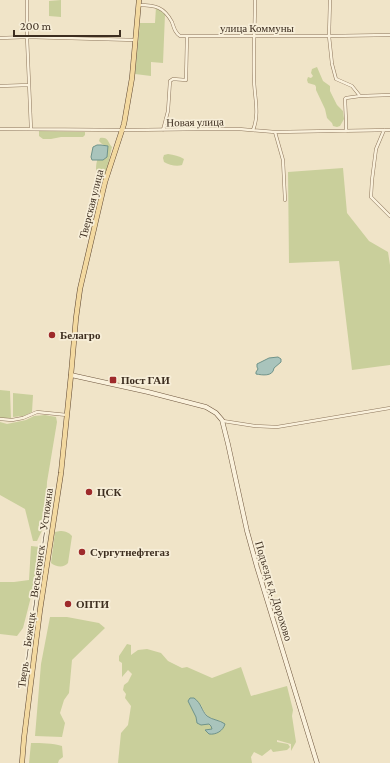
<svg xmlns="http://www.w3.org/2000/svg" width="390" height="763" viewBox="0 0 390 763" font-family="'Crimson Pro',serif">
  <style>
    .green { fill: #c9cf9b; fill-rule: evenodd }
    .water { fill: #a9c4bc; stroke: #6f938a }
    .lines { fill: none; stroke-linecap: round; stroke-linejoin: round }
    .street-casing { stroke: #8d765c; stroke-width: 3.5 }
    .secondary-casing { stroke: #6f573f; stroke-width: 5 }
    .primary-casing { stroke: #5b4430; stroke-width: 5.5 }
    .street { stroke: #faf1dc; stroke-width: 2.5 }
    .secondary { stroke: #faf1dc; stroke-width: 4 }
    .primary { stroke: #f3d9a0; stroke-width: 4.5 }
    .poi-dot { fill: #9e2a2b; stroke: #f7eed8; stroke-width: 1.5 }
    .labels { text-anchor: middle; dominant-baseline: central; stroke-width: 3.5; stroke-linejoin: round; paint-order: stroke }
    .street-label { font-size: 11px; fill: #3d2e20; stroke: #f7eed8 }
    .poi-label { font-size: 11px; font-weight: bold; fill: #3d2e20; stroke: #f7eed8; text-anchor: start }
  </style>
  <rect width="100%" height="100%" fill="#f0e4c8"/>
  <path class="green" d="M61,0v17l-12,-1v-15z
    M156,7l9,7 -2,49 -12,-1v14l-16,-2 5,-51h15z
    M317,67l6,14 7,5v5l7,14 6,6 1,8 -4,7 -3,1 -4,-1 -1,-3 -5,-5 -2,-9 -9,-19v-3l-1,-2 -7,-2 -1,-3 1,-3 3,1 2,-2 -2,-3 1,-4z
    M39,131l46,1v3l-2,2h-22l-10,2h-8l-4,-3z
    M100,138c9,-1 7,4 12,9 -3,10 -3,28 -14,32l2,-7 -4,-1c0,-3 0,-7 1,-10 2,-6 6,-10 7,-16l-2,-1 -3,-3z
    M168,154c6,1 11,2 16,5l-2,6c-5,2 -13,0 -18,-3l-1,-4 1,-3z
    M343,168l4,45 22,28 19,11 2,13v100l-38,5 -13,-109 -50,2 -1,-91z
    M0,390l10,1 1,28 -11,-1z
    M13,393l20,2 -1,17 -8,4 -11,1z
    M45,415l11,2 1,5 -10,60 -2,42 -8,17h-4l-8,-32 -25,-14v-73l7,2 19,-4 8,-4z
    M60,531c4,0 9,1 12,5l-4,27c-4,5 -12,4 -17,0l4,-31z
    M31,546l9,1 -6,38 -11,43 -6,8 -17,-2v-52h14l15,-2z
    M50,617h17l32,6 6,5 -33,32 -3,33 -5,7 -4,13 5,10 -3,14 -27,-1 6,-72z
    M127,644l4,1v10l7,-5 9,-1 14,4 7,8 14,7 5,-1 25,11 29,-11 10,29 36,-10 6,24 -1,6 4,26 -5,9v-7l-14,-4v2l11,2 2,3 -3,3 -14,2 -2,-3 -9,7 -8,-4 -3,5 1,6h-134l3,-30 7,-8 3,-19 -6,-8 1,-4 -3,-4 1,-5 4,-3 4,-8 -4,-4 -6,7v-14l-3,-2v-5zM201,705c4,11 9,14 20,16l-12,13 3,-5 -1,-4 -1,-1 -13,-1 -1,-6z
    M31,743c11,0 21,0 31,3l1,11 -4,3 -1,3h-29z"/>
  <path class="water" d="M97,145h4l7,1 -1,11 -4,3h-11l-1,-3 2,-10z
    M278,357l3,2v3l-7,6c-1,9 -12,7 -18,6v-2l2,-3 -1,-2v-3l12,-6z
    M190,698h4c8,6 7,12 13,18 5,4 13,4 18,8 -2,7 -9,11 -16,10l-4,-4 7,-1 -1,-3 -2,-2 -8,1 -4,-2 -1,-6 -8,-16z"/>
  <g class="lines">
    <g class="street-casing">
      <path id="street" d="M27,0v37l4,92
        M330,0l-1,36 3,28 4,15 16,7 8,10 30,-1
        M139,5c16,0 25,2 33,17 2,6 3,11 8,14h149l61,-1
        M0,38l27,-1 108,3
        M0,86l29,-1
        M0,129l128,1 75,-1h36l36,3 115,-2
        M163,130l5,-19 2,-30 3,-2 13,1 1,-44
        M253,130c7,-17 1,-34 1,-52 -1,-26 1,-52 1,-78
        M384,130l-8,19 -4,31 -1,17 19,19
        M346,131v-10l-1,-22 1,-1 14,-2
        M275,132l8,28 2,40
        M0,419l12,1 11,-2 14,-6 30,3
        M223,421l32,5 22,1 113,-19"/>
    </g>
    <g class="secondary-casing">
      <path id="secondary" d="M71,375l77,17 58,15 10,6 6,7 6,24 19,87 10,36 60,196"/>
    </g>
    <g class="primary-casing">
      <path id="primary" d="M22,763l2,-25 16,-128 21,-137 10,-98 5,-57 4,-29 21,-90 4,-17 19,-58 8,-46 7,-78"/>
    </g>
    <use href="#street" class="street"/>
    <use href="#secondary" class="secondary"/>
    <use href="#primary" class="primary"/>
  </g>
  <g class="poi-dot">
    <circle cx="52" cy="335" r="4"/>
    <rect x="109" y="376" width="8" height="8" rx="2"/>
    <circle cx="89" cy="492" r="4"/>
    <circle cx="82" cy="552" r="4"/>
    <circle cx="68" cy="604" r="4"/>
  </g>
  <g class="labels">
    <g class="street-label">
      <text x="257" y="28">улица Коммуны</text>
      <text transform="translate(195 122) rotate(-1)">Новая улица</text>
      <text transform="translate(91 204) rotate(-76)">Тверская улица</text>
      <text transform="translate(35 588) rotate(-82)">Тверь — Бежецк — Весьегонск — Устюжна</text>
      <text transform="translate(274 591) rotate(73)">Подъезд к д. Дорохово</text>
    </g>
    <g class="poi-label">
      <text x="60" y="335">Белагро</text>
      <text x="121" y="380">Пост ГАИ</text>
      <text x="97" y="492">ЦСК</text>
      <text x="90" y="552">Сургутнефтегаз</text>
      <text x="76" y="604">ОПТИ</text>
    </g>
  </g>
  <path d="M14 30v6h106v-6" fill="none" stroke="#3d2e20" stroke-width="2"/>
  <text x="20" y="30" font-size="12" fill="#3d2e20" stroke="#f7eed8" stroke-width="3" paint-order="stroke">200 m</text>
</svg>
